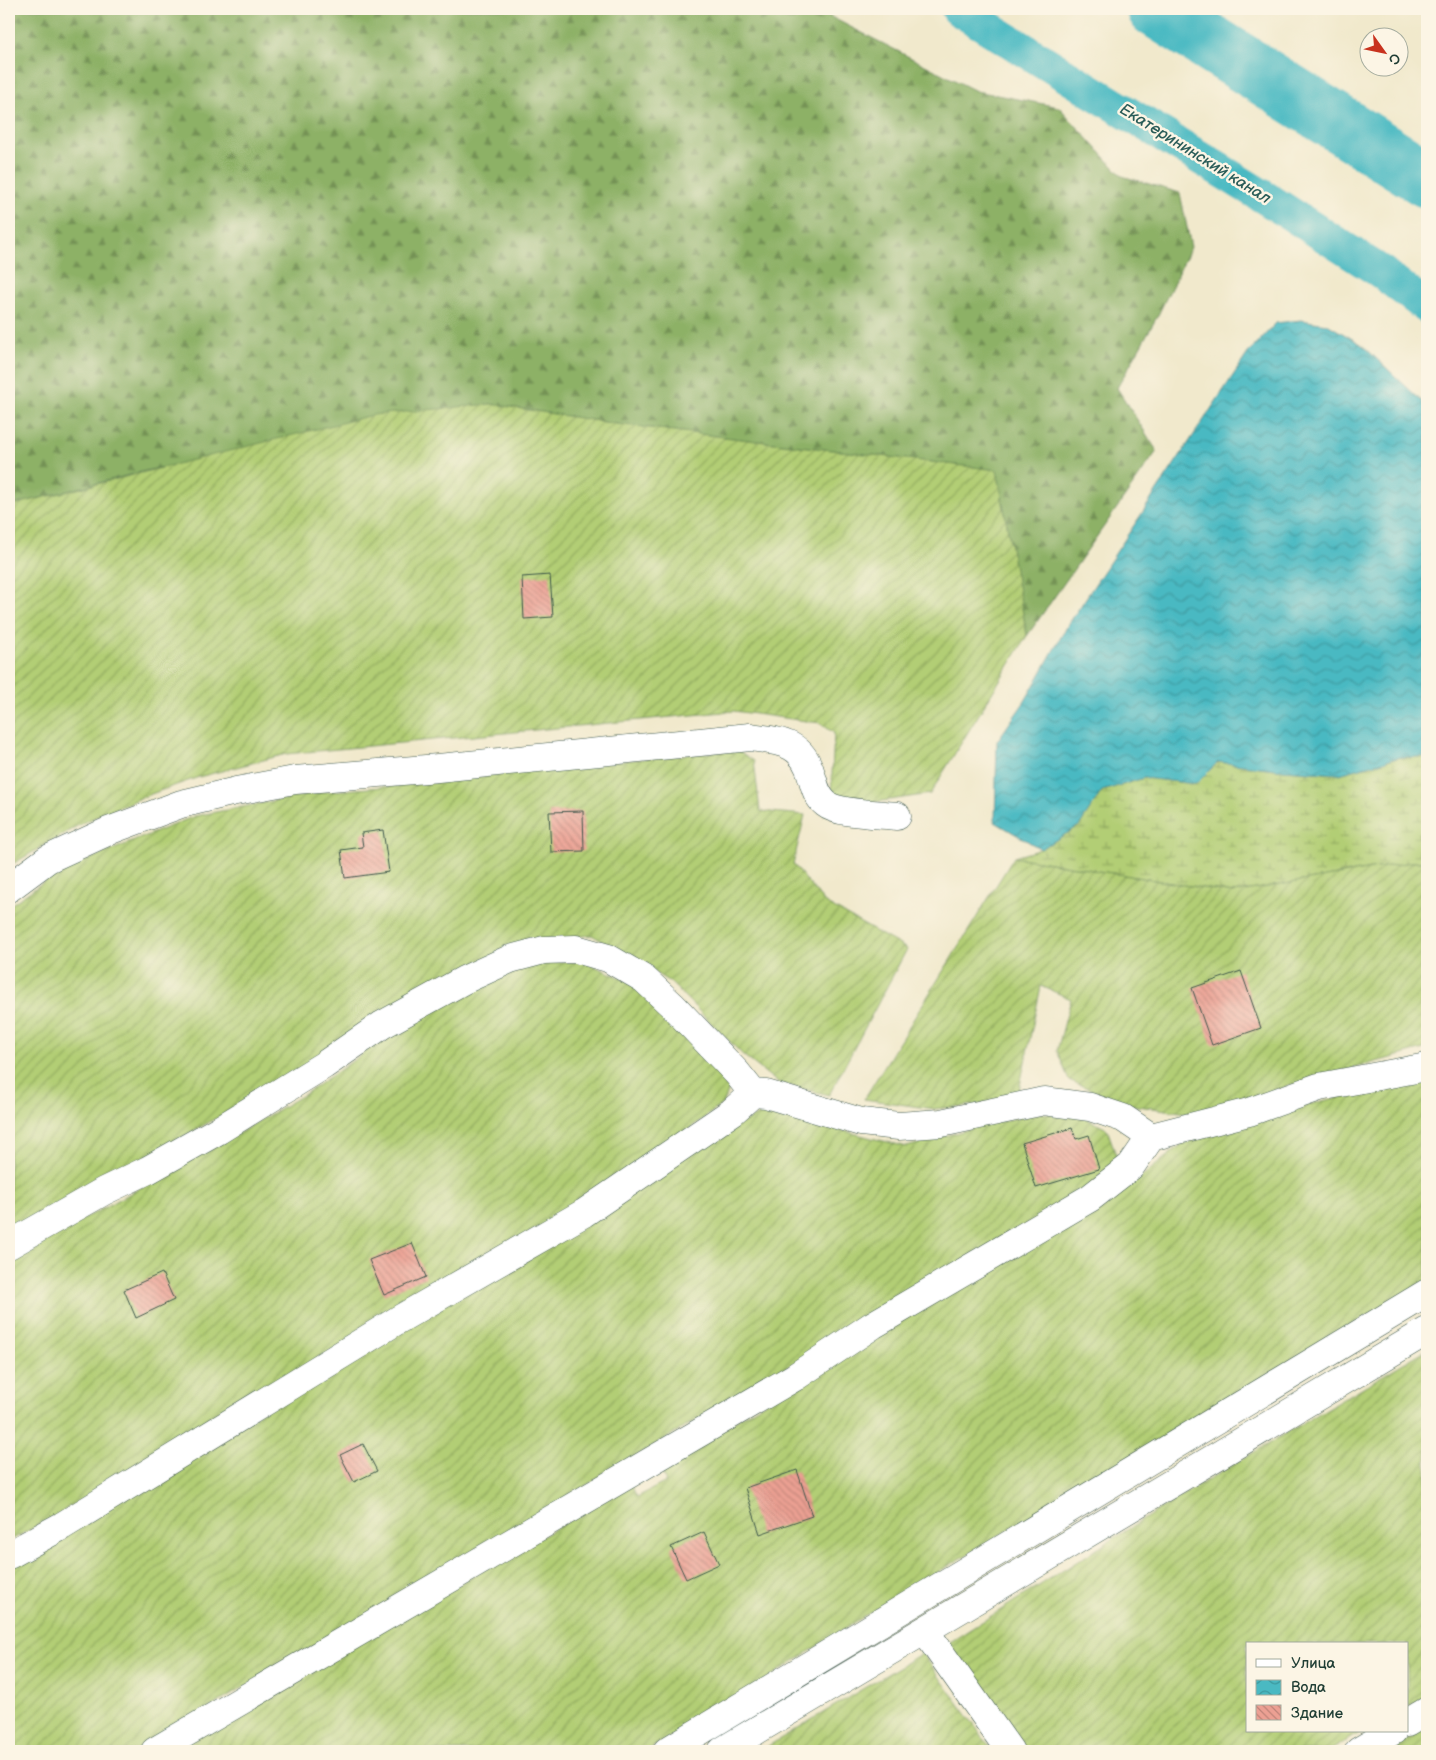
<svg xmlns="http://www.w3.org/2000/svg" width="1436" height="1760" viewBox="0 0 1436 1760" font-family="'Balsamiq Sans',sans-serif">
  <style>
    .forest { fill: url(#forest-firs); stroke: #56774d }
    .wetland { fill: url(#wetland-marsh); stroke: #688654 }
    .garden { fill: url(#garden-furrows); stroke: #688654 }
    .water { fill: url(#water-waves); stroke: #347b7b }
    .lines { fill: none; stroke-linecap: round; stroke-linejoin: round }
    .canal { stroke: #4ab9c2; stroke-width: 34 }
    .river { stroke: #4ab9c2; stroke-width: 58 }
    .building { fill: url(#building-back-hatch) }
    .minor-casing { stroke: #3e574b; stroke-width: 29 }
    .minor { stroke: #fff; stroke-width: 28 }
    .labels { text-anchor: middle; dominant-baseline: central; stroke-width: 5; stroke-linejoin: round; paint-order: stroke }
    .water-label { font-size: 16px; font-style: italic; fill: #2a5c58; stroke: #fcf5e5 }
  </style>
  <defs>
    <pattern id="forest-firs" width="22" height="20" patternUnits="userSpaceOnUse" patternTransform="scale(1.25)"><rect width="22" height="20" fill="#8db166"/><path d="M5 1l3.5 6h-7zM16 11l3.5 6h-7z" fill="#739155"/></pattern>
    <pattern id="wetland-marsh" width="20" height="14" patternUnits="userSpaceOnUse" patternTransform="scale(1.25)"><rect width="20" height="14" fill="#b2ce74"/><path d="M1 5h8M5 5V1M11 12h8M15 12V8" fill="none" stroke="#90a860"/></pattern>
    <pattern id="garden-furrows" width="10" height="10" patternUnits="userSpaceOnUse" patternTransform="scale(1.25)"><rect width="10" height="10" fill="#b2ce74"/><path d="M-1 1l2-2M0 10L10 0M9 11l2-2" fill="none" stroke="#90a860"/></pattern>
    <pattern id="water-waves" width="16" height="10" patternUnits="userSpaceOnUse" patternTransform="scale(1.25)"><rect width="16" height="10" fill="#4ab9c2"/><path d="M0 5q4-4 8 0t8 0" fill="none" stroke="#3d989e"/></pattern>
    <pattern id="building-back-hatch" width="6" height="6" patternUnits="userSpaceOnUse" patternTransform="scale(1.25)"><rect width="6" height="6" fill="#eca093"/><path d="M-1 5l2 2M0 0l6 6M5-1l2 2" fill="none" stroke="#bf8479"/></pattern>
  </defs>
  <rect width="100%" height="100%" fill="#fcf5e5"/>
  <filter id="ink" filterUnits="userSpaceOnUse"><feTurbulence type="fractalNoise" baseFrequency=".02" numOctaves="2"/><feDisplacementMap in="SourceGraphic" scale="10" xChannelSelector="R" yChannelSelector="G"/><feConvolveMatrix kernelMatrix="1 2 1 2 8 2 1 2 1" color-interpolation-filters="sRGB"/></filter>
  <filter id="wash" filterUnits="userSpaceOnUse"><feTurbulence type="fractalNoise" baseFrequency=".0096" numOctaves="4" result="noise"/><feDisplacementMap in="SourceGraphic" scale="20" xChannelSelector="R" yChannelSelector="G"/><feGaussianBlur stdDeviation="1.12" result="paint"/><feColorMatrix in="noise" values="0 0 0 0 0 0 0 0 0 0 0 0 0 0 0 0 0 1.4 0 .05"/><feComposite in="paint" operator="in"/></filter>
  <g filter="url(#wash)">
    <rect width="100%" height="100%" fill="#f1e9cc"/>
    <path class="forest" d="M9,9h814l6,7 147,75 83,16 63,69 58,17 11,54 -33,68 -41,73 40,63 -130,185 -30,-166 -381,-46 -125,-20 -342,66 -140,36z"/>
    <path class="wetland" d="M1401,757h26v105h-15l-179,31 -219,-36 27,-8 38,-23 23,-35 42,-13 52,6 22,-22 66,8 55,4z"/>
    <path class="garden" d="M491,404l125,20 381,46 30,166 -97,158 -75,11 -24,-9 3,-63 -14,-10 -86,-12 -448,43 -87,23 -51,18 -64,27 -75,44v-360l364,-91z
      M737,750l17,11 6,50 45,4 -12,49 32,39 82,46 -78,146 -51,-12 -35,-28 -73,-73 -78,-47 -19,2 -267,132 -297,163v-326l49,-34 137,-56 126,-24 119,-10 97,-13z
      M1014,857l219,36 179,-31h15v186l-139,38 -60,21 -41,6 -63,-9 -55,-24 -12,-29 14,-52 -30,-13 -23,109 -24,8 -60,6 -70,-10z
      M583,961l54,24 94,98 -7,20 -102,75 -333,198 -147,85 -85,54 -48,26v-275l51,-34 169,-93 82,-49 73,-51 88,-49 50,-22 29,-6z
      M1427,1077v203l-556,332 -153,98 -71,41h-477l461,-266 6,12 29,-15 -8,-15 219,-132 247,-144 58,-47 136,-42z
      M766,1111l141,36 80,-23 54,-11 42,4 24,12 12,34 -34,28 -949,560h-127v-186l697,-423z
      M1427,1349v347l-20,11v-63h-160v87h117l-35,20h-305l-77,-107 232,-147z
      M922,1653l71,98h-233z
      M1427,1726v25h-39z"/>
    <path class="water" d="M1301,320l26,4 34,20 66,62v351h-26l-62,17 -55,-4 -66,-8 -22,22 -52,-6 -42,13 -23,35 -38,23 -46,-27 2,-81 28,-40 41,-73 182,-275 28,-30z"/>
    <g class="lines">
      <path class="canal" d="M958,9l314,193 109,70 46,35"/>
      <path class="river" d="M1156,9l271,170"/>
    </g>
    <g id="blocks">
      <path class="building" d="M550,575l3,42 -29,2 -2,-42z
        M583,811l1,40 -33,1 -2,-40z
        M383,830l6,42 -44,6 -4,-28 22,-3 -2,-14z
        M1241,971l20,57 -49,17 -20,-57z
        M1072,1128l4,11 13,-4 10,34 -63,19 -14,-45z
        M412,1243l14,34 -42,18 -15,-35z
        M162,1273l12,27 -38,18 -12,-28z
        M363,1444l14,27 -23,11 -14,-27z
        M797,1470l15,46 -52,18 -15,-46z
        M704,1532l15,32 -33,15 -15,-32z"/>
    </g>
  </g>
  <g filter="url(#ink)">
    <use href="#blocks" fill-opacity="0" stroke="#3e574b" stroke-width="1"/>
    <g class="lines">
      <g class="minor-casing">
        <path id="minor" d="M9,888l39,-29 63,-29 70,-26 55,-13 59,-11 143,-12 312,-31c31,4 53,5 62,40 3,10 5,20 14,27 12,10 54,10 71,12
          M9,1245l95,-54 44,-21 71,-40 105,-65 58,-40 82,-45 46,-21 34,-9 32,-1 32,9 36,21 29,27 64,67 16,20 13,1 95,28 38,4 42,-3 103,-22 46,6 33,11 28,19 98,-25 70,-25 108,-20
          M9,1555l53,-29 336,-206 186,-107 148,-101 21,-19
          M925,1631l85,120
          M1407,1723l20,-12
          M155,1751l640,-374 78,-52 217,-127 41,-32 20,-29
          M667,1751l760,-458
          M722,1751l705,-420
          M1359,1751l34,-20"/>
      </g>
      <use href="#minor" class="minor"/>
    </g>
  </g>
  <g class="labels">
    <g class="water-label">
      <text transform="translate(1195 154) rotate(32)">Екатерининский канал</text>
    </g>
  </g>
  <rect width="1436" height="1760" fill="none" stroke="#fcf5e5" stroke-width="30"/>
  <rect x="1246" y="1642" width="162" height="90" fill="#fcf5e5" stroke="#a4ab9e"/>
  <rect x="1256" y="1659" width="25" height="8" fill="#ffffff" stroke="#a4ab9e"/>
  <text x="1291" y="1668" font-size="15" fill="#1f3d34">Улица</text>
  <rect x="1256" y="1680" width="25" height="15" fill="url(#water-waves)" stroke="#a4ab9e"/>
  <text x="1291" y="1692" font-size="15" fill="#1f3d34">Вода</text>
  <rect x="1256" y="1705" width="25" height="15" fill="url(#building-back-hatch)" stroke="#a4ab9e"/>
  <text x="1291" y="1718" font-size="15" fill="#1f3d34">Здание</text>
  <g transform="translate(1384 52) rotate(123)"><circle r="24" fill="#fcf5e5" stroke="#a4ab9e"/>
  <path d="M0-4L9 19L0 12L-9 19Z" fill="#c8321e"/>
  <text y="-8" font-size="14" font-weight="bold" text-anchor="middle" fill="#1f3d34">С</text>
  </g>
</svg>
